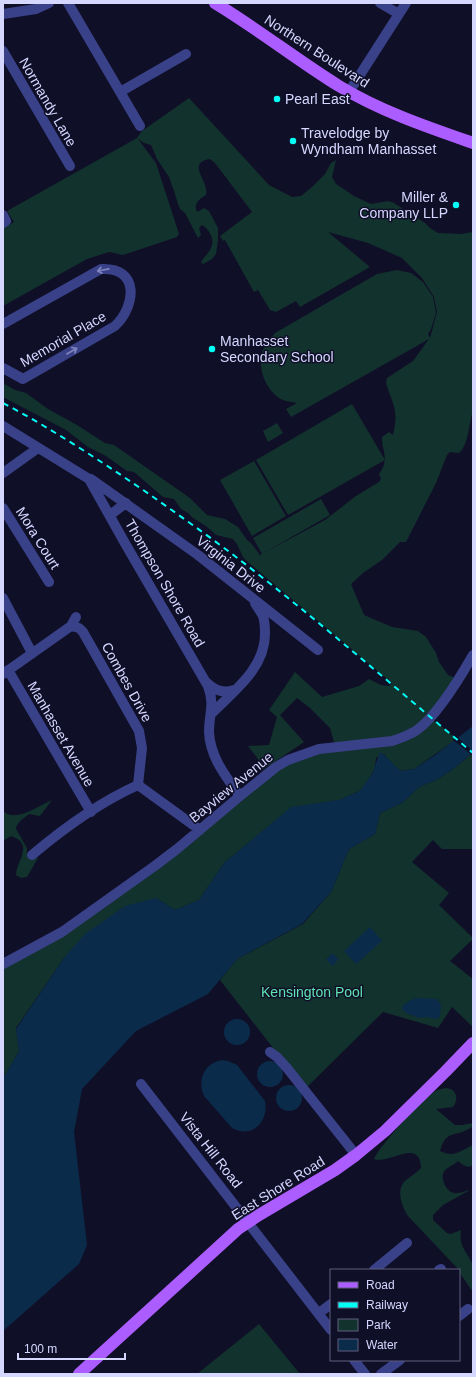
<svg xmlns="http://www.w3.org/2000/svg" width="476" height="1377" viewBox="0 0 476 1377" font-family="Arial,sans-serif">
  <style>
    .green { fill: #12322d }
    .water { fill: #0b2b4b }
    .pier { fill: #100f28 }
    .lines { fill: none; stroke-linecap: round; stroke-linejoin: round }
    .minor { stroke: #394188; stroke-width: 10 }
    .major { stroke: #ac5dff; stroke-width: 12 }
    .rail { stroke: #02fff6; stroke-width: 2; stroke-dasharray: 6 5; stroke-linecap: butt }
    .oneway { stroke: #8084be }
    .poi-dot { fill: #02fff6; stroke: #100f28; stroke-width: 1.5 }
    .labels { text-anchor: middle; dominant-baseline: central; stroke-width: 3; stroke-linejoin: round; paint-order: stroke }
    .street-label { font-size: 14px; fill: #d6d7ff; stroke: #100f28 }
    .poi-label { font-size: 14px; fill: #d6d7ff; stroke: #100f28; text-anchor: start }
    .park-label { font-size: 14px; fill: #5fe3b0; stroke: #100f28 }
  </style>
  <rect width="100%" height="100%" fill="#100f28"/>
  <path class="green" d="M189,98l80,87 23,12 9,-1 11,-9 13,-13 6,-11 5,-3 -4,17 4,7 18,12 17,8 17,-3 6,2 31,20 5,5 8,5 23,1 12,-2v170c-1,4 0,9 -1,12 -3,11 -4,32 -13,39l-9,-1 -3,3 -11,28 -30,59h-6l-18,18 -19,13 -12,11 13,31 28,12 26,4 8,6 10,16 3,9 9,13 10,4 -27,39 26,21 -43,30 -13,2 -10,-8 -7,-9 -8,4 -1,9 -7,14 -8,10 -21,9 -48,8 -67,55 -25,37 -24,10 -19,-12 -92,60 -48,70 3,23 -16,28v-115l59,-32 214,-165 59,-21 -5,-18 -20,-20 -13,-10 -17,17 24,27 -43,29 -3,-12 -10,-13 21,-1 8,-28 -8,-7 26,-38 27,25 37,-11 10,-7 12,6 8,1 3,-3 -143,-120 -6,-6 -6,-13 -4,-5 -17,-4 -10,-9 -13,-8 -5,-5 -7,-4 -7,-10 -11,-2 -29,-25 -7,-1 -21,-15 -18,-9 -22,-17 -63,-33v-14l12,7 11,3 22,16 29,16 28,18 9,2 76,53 17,17 18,4 13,8 9,13 4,3 9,12 65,-35 31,-24 23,-14 2,-3 -2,-5c11,-16 3,-21 3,-37l7,-5 4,3c6,-26 0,-29 -7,-52l1,-5 26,-17 16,-22 -138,78 -5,-8 11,-6c-5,-1 -14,-2 -18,-5 -12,-8 -20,-26 -18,-41 1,-9 8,-17 14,-24l102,-59 20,-4 14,3 12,9 10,15 3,16 -5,16 -3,5 2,4 7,-26 -3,-15 -12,-19 -20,-20 -34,-15 -40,-11 42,35 -70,40 -4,-6 -20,11 -6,-2 -12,-20 -4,2 -29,-52 -2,1 -3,-5 32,-24 -37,-49 -5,-4c-25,4 0,23 -4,36 -7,4 -13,9 -9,17l7,-4 5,3 9,17v12l-2,14 -4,5 -9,5 -2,-2c3,-5 8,-9 10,-14 4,-8 -1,-18 -9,-23l-3,3 2,7 -3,3 -13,-25 -5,-4 -2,-5 -4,-13 -5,-14 -12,-18 -6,-14 -7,-2 -6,-4 18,24 23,71 -2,3 -54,18 -14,-3 -22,7 -84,47v-78l11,-6 -7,-11 130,-73 5,-7z
    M352,404l33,56 -97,55 -32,-55z
    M277,423l6,10 -15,9 -5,-11z
    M254,461l32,55 -34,20 -32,-56z
    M321,499l9,16 -68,39 -9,-16z
    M471,754l2,2v93h-31l-9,-9 -21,22 37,31 -10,12 34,33v1l-23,22 23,18v48l-21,-20 -14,21 -55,-16 -78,77 -85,-109 17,-21 66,-35 28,-32 18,-43 26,-15 5,-21 22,-10 17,-16 19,-8 19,-13z
    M52,800l-12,16 -11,-2c-6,5 -12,8 -13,15l11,19v6l11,4 -11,19 -6,1 -5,-3c0,-14 19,-31 -5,-39l-8,5v-30c13,12 35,-5 49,-11z
    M446,1088c11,1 13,11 7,19l-17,2 19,16h7l11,-2v3c-16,13 -26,1 -33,25 14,7 20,0 33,-6v20l-4,2 -6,-2 -5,-4c-3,3 -10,6 -13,9 -6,7 1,22 9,23 5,1 11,-2 16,-3l-27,15 -10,10v5l14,13 4,1 10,-4c-2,17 4,19 11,33 3,5 1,23 1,29l-14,-20v-2l-51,-54c-6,-9 -13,-27 -2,-36 5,-4 10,-7 15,-12 -1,-31 -32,-3 -47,-9 6,-14 49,-61 63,-69 3,-1 6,-1 9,-2z
    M259,1324l41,50h-103z"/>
  <path class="water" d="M473,726v26l-16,14 -19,13 -19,8 -17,16 -22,10 -5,21 -26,15 -18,43 -29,32 -65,35 -29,35 -72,37 -54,58 -8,43 13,113 -8,19 -76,67v-252l16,-28 -3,-22 48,-71 21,-24 40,-28 31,-8 19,12 24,-10 25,-37 67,-56 48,-7 21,-9 12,-17 8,-22c7,4 13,13 21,19l13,-2 20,-13z
    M370,927l12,14 -26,23 -12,-13z
    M333,953l5,6 -5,7 -7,-7z
    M416,998l21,1 4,6 -1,12 -5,2 -7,-2 -9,1 -13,-5 -4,-4 1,-4 8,-5z
    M224 1032a13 13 0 1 1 26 0a13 13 0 1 1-26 0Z
    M222,1060l6,1 9,4 28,36c4,21 -13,38 -33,27l-28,-32c-7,-16 0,-33 18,-36z
    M257 1074a13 13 0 1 1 26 0a13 13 0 1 1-26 0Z
    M276 1098a13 13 0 1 1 26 0a13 13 0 1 1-26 0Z"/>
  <path class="pier" d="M457,737l16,14 -1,4 -19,-15z"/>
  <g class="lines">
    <path class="minor" d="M68,3l72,123
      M380,3l19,11
      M3,14l33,-5 13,-6
      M3,51l67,115
      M120,92l66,-38
      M349,92l57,-89
      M3,215l3,6 -3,2
      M3,324l98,-55c39,-2 35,37 14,57l-92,53 -20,-11
      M3,426l86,53 37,66 82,141c7,20 1,27 1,46 1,25 17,45 31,64
      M3,473l35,-25
      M91,479l107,76 120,95
      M3,508l46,74
      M110,515l16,-12
      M3,598l29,55
      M71,626l8,2 4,4 56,99 3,17 -4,37
      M8,670l83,142
      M3,674l68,-48 5,-9
      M206,682c8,8 17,12 28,8
      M212,713c22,-22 53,-45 53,-79 0,-6 0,-12 -2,-18 -2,-4 -6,-9 -8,-13
      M138,785l62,45
      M32,855c32,-27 68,-53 106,-70
      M3,964l59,-32 94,-67 21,-16 63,-53 36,-29 12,-7 31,-11 73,-8c9,-3 18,-6 25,-11 21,-15 44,-54 56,-75
      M270,1052l7,5 10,11 69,87
      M141,1084l190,246
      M374,1270l33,-27
      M439,1270l2,-1
      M319,1313l12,-9
      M459,1316l9,-7
      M354,1360l11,14
      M381,1374l19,-14"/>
    <path class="major" d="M215,3c43,26 82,57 124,83 41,25 88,41 134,57
      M79,1374l159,-145 21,-14 76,-45 21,-15 29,-24 61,-60 27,-28"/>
    <path class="rail" d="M3,403c51,27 99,59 146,91 34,24 68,48 100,73 77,60 150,124 224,186"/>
  </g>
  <defs><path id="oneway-shaft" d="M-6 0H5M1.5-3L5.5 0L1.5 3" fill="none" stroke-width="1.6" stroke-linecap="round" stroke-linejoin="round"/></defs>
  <g class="oneway">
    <use href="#oneway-shaft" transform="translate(103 270) rotate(169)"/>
    <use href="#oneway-shaft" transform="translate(72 351) rotate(-30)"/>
  </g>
  <g class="poi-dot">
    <circle cx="277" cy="99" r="4"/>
    <circle cx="293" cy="141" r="4"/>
    <circle cx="456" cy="205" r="4"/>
    <circle cx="212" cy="349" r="4"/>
  </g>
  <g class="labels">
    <g class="street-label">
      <text transform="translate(317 51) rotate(33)">Northern Boulevard</text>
      <text transform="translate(48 102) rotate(60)">Normandy Lane</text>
      <text transform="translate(63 339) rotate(-30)">Memorial Place</text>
      <text transform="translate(38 538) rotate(58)">Mora Court</text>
      <text transform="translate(231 564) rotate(38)">Virginia Drive</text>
      <text transform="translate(165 583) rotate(60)">Thompson Shore Road</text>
      <text transform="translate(127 682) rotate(61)">Combes Drive</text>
      <text transform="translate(61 734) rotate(60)">Manhasset Avenue</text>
      <text transform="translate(231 787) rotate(-39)">Bayview Avenue</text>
      <text transform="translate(211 1150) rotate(52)">Vista Hill Road</text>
      <text transform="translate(278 1188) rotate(-32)">East Shore Road</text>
    </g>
    <g class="poi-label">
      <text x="285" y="99">Pearl East</text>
      <text x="301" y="133">Travelodge by<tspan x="301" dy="16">Wyndham Manhasset</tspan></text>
      <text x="448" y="197" text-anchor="end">Miller &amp;<tspan x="448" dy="16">Company LLP</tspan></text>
      <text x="220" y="341">Manhasset<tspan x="220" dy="16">Secondary School</tspan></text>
    </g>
    <g class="park-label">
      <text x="312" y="992">Kensington Pool</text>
    </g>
  </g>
  <rect width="476" height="1377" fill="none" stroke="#d6d7ff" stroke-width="8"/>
  <rect x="330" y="1269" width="130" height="92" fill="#100f28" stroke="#5f5f7e"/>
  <rect x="338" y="1282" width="20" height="6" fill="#ac5dff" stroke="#5f5f7e"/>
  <text x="366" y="1289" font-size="12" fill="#d6d7ff">Road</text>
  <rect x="338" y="1302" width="20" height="6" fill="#02fff6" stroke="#5f5f7e"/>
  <text x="366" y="1309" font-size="12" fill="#d6d7ff">Railway</text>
  <rect x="338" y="1319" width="20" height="12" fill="#12322d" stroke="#5f5f7e"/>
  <text x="366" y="1329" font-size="12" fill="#d6d7ff">Park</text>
  <rect x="338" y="1339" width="20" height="12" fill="#0b2b4b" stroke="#5f5f7e"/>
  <text x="366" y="1349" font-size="12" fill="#d6d7ff">Water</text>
  <path d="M18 1353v6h107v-6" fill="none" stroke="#d6d7ff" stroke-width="2"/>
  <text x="24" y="1353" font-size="12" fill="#d6d7ff" stroke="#100f28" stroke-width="3" paint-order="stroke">100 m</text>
</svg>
